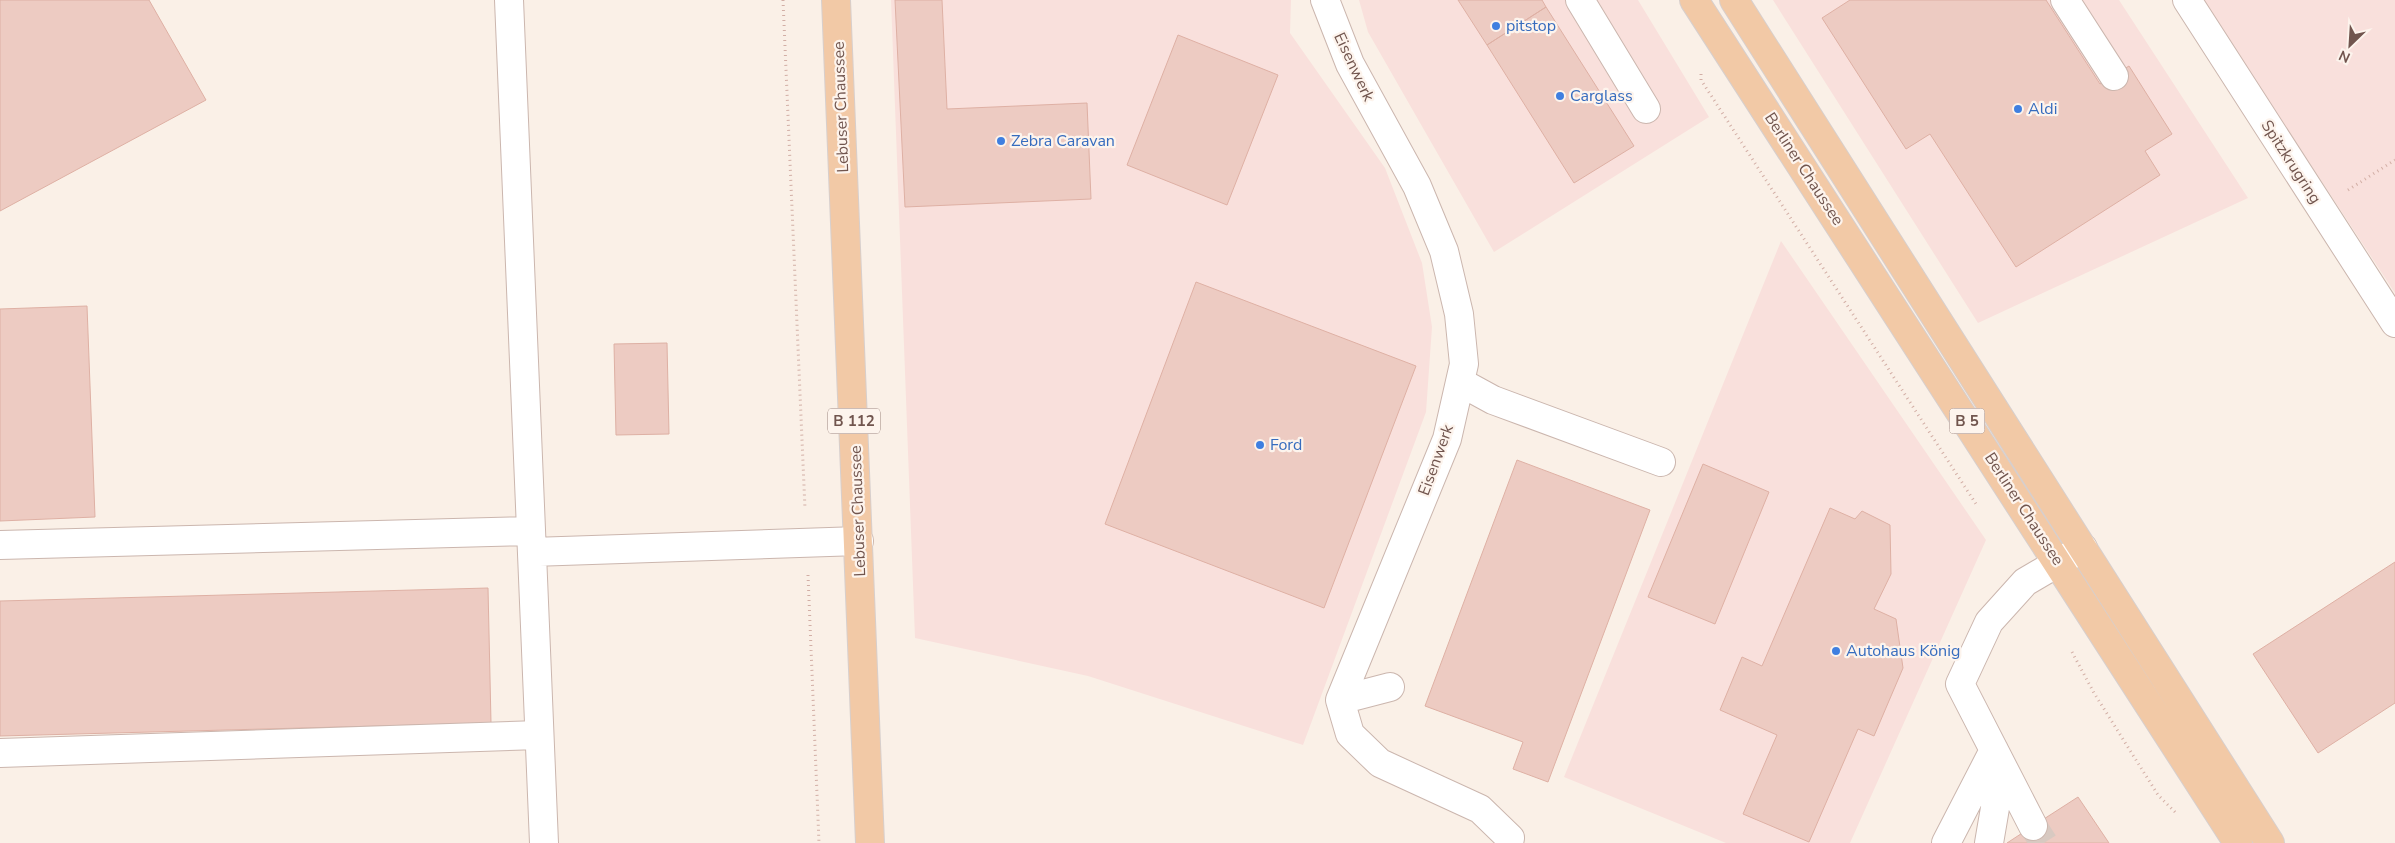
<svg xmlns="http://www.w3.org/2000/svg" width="2395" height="843" viewBox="0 0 2395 843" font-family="'Nunito Sans',sans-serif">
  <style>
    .commercial { fill: #f9e0dc }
    .building { fill: #edcbc2; stroke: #deb0a4 }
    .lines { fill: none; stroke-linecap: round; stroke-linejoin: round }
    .minor-tunnel { stroke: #d8c9c1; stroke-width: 28; stroke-dasharray: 28 14; stroke-linecap: butt }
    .minor-casing { stroke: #cbb6ae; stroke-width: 30 }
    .major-casing { stroke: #d7cfcd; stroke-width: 30 }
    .path { stroke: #d2aea5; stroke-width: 3; stroke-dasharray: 1 4; stroke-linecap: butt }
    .minor { stroke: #fff; stroke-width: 28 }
    .major { stroke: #f2c9a6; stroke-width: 28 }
    .shop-dot { fill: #3f7fe0; stroke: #fdf4ed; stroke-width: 2 }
    .labels { text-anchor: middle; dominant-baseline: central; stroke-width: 4.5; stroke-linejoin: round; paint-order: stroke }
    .shield { fill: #fdf4ed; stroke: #9b857e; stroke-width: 1 }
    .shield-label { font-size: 15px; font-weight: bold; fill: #71554e }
    .shop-label { font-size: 16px; fill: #366cbe; stroke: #fdf4ed; text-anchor: start }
    .street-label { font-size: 16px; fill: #71554e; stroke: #fdf4ed }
  </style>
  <rect width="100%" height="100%" fill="#faf0e7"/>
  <path class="commercial" d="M891,0h400l-1,33 95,135 37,95 10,64 -6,85 -123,333 -215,-69 -173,-38z
    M1359,0h279l71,117 -215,135 -126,-220z
    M1773,0h346l129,198 -270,125z
    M2203,0h192v293l-88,-134z
    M1781,241l205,299 -136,303h-124l-162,-66z"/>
  <path class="building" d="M0,0h149l57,100 -206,111z
    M895,0h47l5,109 140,-6 4,96 -186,8z
    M1458,0h84l4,7 -59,38z
    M1850,0h196l54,84 29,-18 43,68 -27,17 15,24 -144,92 -86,-133 -24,15 -84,-131z
    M1546,7l88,139 -60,37 -87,-138z
    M1178,35l100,40 -51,130 -100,-40z
    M1196,282l220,84 -92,242 -219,-84z
    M87,306l8,211 -95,4v-212z
    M667,343l2,91 -53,1 -2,-91z
    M1517,460l133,50 -102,272 -35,-13 10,-27 -98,-36z
    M1703,464l66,28 -54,132 -67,-27z
    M1830,508l25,11 7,-8 28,14 1,49 -17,35 22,10 7,49 -29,68 -16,-7 -49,113 -66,-28 34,-79 -57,-25 22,-53 20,9z
    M2395,562v141l-77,50 -65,-99z
    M488,588l3,135 -491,13v-135z
    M2078,797l31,46h-102l26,-17z"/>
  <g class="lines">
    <path class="minor-tunnel" d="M2033,826l11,17"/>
    <g class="minor-casing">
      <path id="minor" d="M509,0l35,843
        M1325,0l25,64 67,122 27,65 15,63 5,50 -17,75 -107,261 10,34 30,29 100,46 30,29 -1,5
        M1580,0l66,109
        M2065,0l49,76
        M2187,0l208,323
        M1460,382l33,18 168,62
        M0,545l531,-14
        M532,552l327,-11
        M1340,700l50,-13
        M0,753l539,-18
        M2033,826l-73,-142 29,-62 36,-40 58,-34
        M1946,843l48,-93
        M1989,843l13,-76"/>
    </g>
    <g class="major-casing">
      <path id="major" d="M836,0l34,843
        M1694,0l544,843
        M1734,0l536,843"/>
    </g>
    <path class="path" d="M783,0l22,509
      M1701,74v6l275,424
      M2348,190l47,-30
      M808,575l11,268
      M2072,652l22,41 64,102 19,19"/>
    <use href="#minor" class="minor"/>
    <use href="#major" class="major"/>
  </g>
  <g class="shop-dot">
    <circle cx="1496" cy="26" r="5"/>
    <circle cx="1560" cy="96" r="5"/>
    <circle cx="2018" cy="109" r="5"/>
    <circle cx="1001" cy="141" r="5"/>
    <circle cx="1260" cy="445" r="5"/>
    <circle cx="1836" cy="651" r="5"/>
  </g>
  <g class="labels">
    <g class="shield">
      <rect x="828" y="408.5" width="52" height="25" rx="4"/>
      <rect x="1949.5" y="408.5" width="35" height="25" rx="4"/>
    </g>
    <g class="shield-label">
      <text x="854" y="421">B 112</text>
      <text x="1967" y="421">B 5</text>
    </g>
    <g class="shop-label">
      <text x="1506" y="26">pitstop</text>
      <text x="1570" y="96">Carglass</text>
      <text x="2028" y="109">Aldi</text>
      <text x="1011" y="141">Zebra Caravan</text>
      <text x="1270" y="445">Ford</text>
      <text x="1846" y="651">Autohaus König</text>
    </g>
    <g class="street-label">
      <text transform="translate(1354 67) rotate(65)">Eisenwerk</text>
      <text transform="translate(841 107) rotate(-92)">Lebuser Chaussee</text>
      <text transform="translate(2291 162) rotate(57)">Spitzkrugring</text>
      <text transform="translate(1804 169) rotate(57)">Berliner Chaussee</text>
      <text transform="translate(1436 460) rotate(-70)">Eisenwerk</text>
      <text transform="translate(2024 509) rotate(57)">Berliner Chaussee</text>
      <text transform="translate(858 511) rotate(-92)">Lebuser Chaussee</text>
    </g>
  </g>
  <g transform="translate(2350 45) rotate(205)" stroke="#fdf4ed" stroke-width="4" paint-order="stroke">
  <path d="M0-4L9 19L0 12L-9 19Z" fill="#71554e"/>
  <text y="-8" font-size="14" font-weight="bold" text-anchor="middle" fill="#71554e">N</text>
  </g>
</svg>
